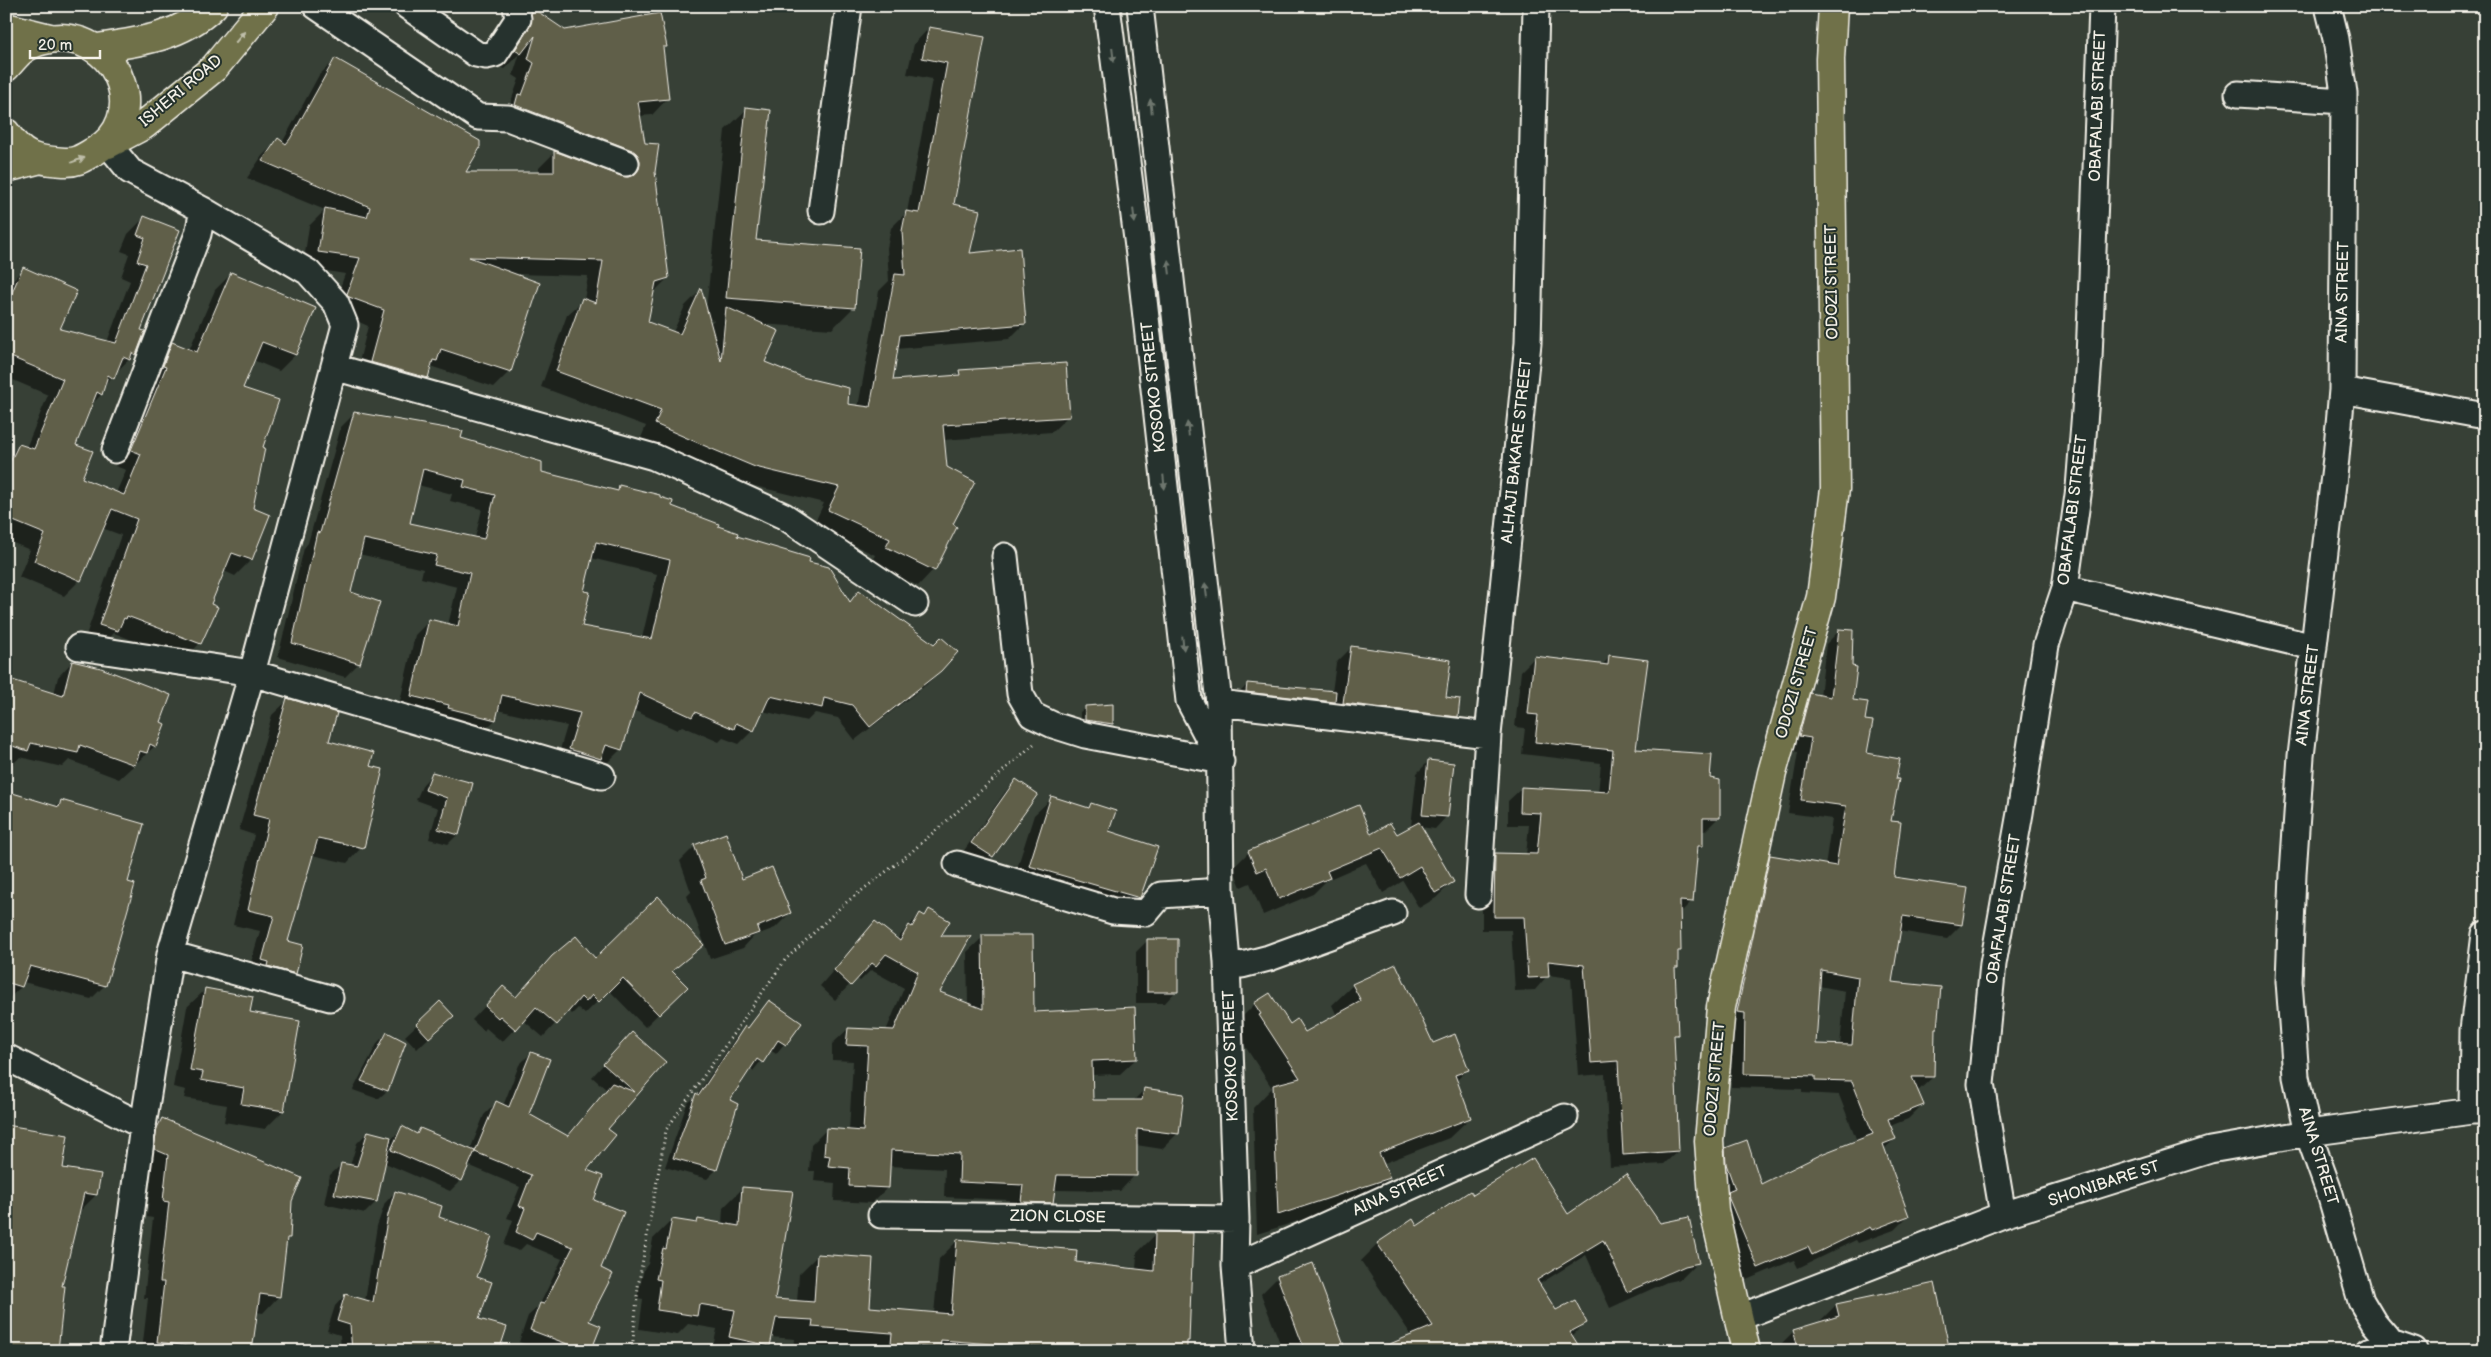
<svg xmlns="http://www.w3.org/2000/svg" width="2491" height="1357" viewBox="0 0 2491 1357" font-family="'Balsamiq Sans',sans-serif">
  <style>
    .shadow { fill: #0007; fill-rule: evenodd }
    .building { fill: #605e4a; stroke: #f4f1e8; fill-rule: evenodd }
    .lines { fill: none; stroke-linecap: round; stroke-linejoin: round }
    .minor-casing { stroke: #f4f1e8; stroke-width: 29 }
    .major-casing { stroke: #f4f1e8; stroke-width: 31 }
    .path { stroke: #f4f1e8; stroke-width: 3; stroke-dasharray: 1 4; stroke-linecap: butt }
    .minor { stroke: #26332d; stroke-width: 25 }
    .major { stroke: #6f714a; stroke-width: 28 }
    .oneway { fill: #bfbea9 }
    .oneway2 { fill: #6e766e }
    .labels { text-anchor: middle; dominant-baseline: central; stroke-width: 4; stroke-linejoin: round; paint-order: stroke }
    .street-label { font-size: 16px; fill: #f4f1e8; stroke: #26332d }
  </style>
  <rect width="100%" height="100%" fill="#374036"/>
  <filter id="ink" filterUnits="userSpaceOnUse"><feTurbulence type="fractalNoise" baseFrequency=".02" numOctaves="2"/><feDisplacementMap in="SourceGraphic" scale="10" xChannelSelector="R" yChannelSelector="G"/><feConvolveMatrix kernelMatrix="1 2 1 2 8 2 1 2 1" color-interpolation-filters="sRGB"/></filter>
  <g filter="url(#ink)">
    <path class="shadow" d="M531,9l34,22 100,15 -3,4 5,49 -15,16 -13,1 5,28 10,28 14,106 -16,16 -6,29 27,9 12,-26 15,-15 6,19 19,-180 22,-21 8,132 99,66 -22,22 -72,-5 4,38 82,43 12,2 21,-116 10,-10 -2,-33 4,-20 16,-16 25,-133 -25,-5 7,-30 15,-16 54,10 -31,167 16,49 57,69 -16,16 -113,10 -4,33 63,-5 5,-5 108,44 -16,16 -109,8 9,85 3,2 -22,43 -15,16 -47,-23 4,-8 -62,-29 11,-23 -85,-21 -43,-17 -56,-25 6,-14 -105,-39 26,-72 17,-15 4,-24 -74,-2 -4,97 -16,16 -64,-21 -3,12 -16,16 -56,-16 13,-52 -36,-16 13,-36 -42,-7 6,-41 16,-16 -78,-32 15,-22 16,-16 4,3 37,-68 16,-15 129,113h75v-5l16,-16 68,25 -1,-7 -120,-59 8,-7 9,-25 -6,-4 7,-22 -16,16 -4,-2 15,-24v-19zM708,319l6,1 -4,4z
      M144,218l34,13 -38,99 -5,24 -20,19 -12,15 -2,7 -11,11 -15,39 6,33 35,15 10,-23 -11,-4 36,-83 5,-24 16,-16 17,7 26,-60 16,-16 64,81 -16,16 -26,-11 -12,28 20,60 -10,60 18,7 -18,45 -16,16 -11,-5 -14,34 -10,38 -16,17 -70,-27 -13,14 -17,-6 37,-106 -19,-7 -22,52 -16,16 -45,-19 11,-27 -24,-10v-91l7,3 6,-7 7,3 22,-53 -42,-18v-89l17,-19 35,61 49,12 23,-61 -9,-4 8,-23 -8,-3 7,-17z
      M355,413l105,25 81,35 74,18 5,-5 51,20 65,31 71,26 42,39 11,-11 81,79 -15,15 -71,55 -17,-22 -23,-5 -8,8 -45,-10 -9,19 -14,14 -16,-6 -4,4 -37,-16 -5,4 -44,-20 -12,39 -14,14 -9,-3 -12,13 -30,-10 11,-37 -70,-16 -2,10 -14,14 -83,-24 17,-75 14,-14 19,4 9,-38 -36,-9 2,-9 -64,-15 -10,39 10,70 -14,14 -67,-20 26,-109 4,-5 33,-116zM418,485l34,9 -2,7 32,8 -7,29 -66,-14zM591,558l66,16 -15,64 -61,-11 1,-35z
      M1840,630l12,71 12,20 1,33 25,68 3,56 68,47 -14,14 -48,-8 -9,52 46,44 -2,2 -1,48 -14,13h-3l6,15 -14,14 -18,7 5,13 -11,10 24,67 -14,14 -36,13 -2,-3 -58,28 -4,-8 -50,21 -29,-68 -3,-50 14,-14 35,36 96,-44 -18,-46 -37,-2v-4l-71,-2 1,-61h-8l33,-155 13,-14 55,9 7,-47 -44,-6 10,-61 -13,-2 12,-41 14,-14 9,1 6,-52zM1819,986l26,5 -5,55h-25z
      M1351,648l94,51 12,17 -16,16 -205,-36 12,-12 84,8 4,-29z
      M1535,657l66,9 9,-9 25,93 74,29 9,39 -13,13h-3v15l-6,6 -5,50 -12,12 1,37 -4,3v14l-2,2 2,64 -3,4 5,113 -14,13 -54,3 -5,-93 -27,2 -7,-98 -23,-3 -13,15 -20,1 -4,-61h-29v-62l14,-13h30l3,-30h-21v-24l14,-13 76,5 3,-30 -79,-9 3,-26 -10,-1 6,-56z
      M72,662l87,61 -4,23 -36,33 -50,-19 -7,7 -42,-10 -8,8 -6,-2v-84l48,15 4,-17z
      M288,700l39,41 41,26 -6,80 -15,16 -35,-8 -25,87 8,31 -16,15 -32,-12 13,-45 -27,-6 21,-90 -15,-5 33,-115z
      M1086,707l26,16 -6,5 -26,-3v-13z
      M1429,761l24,3 -7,53 -11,12 -15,-2 32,55 -16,16 -17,10 -16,-27 -20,12 -17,-30 -39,17 -14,14 -50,21 -13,-32 -9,4 -8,-19 16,-16 122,-17 25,1 18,-10h-3l6,-53z
      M433,774l39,10 -14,50 -10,10 -19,-5 9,-31 -22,-8 7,-16z
      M1016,780l20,14 -44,63 -11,11 -20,-13 44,-63z
      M6,793l49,14 6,-5 65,81 -21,102 -14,14 -68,-17 -2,5 -15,14z
      M1052,798l35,11 4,-5 17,28 31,65 -18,18 -109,-31 22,-69z
      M695,846l47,34 48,33 -15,15 -21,8 -11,12 -33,11 -23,-63 4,-4 -11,-31z
      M929,911l10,26 -1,55 30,12 -1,-52 16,-15 50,76 103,46 -16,15 -29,1 1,26h41l11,-11 34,43 -16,16 -26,-4 -1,30 -15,16 -66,-1 -2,12 -16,16 -30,-1 3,-17 -65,-3 1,-28 -56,-3 -1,21 -16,16 -38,-2 1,-18 -21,-2 1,-10h-6l2,-26 15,-15 23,1 4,-70 -21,-1v-16l16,-15 38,2 18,-43 -33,-18 -11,11 -4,-3 -21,22 -15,-14 55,-64 21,18 24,-26 4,2z
      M1148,940l28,51 -11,12h-29v-51z
      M702,945l-31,27 15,15 -41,40 -36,-37 -24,24 -7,-6 -6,6 -4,-4 -25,27 -20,-17 -21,22 -16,-14 -2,3 -12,-11 18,-19 25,-3 80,-38z
      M1353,985l114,85 -11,11 14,37 -21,20 -67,26 7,14 -21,21 -111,35 -4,-126 19,-20 -33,-51 -5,-12 21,-21 50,29 32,-17 -5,-11z
      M205,990l44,23 49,9 -15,89 -18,18 -41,-7 3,-17 -43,-7 2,-8 -13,-3 14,-80z
      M769,1002l31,22 -24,30 -6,-4 -17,21 -4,-3 -21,32 9,5 -21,65 -9,9 -42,-12 22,-63 10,-9 39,-58 9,-9 2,1z
      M440,1003v24l-23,22 -12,-13z
      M387,1033v58l-9,8 -25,-9 25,-48z
      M632,1033l32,29 -58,67 -21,42 7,29 7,69 -11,53 1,29h-44l-26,-9 9,-26 11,-10 23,-47 -36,-15 -7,7 -15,-6 9,-25 -6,-2 13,-31 -52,-22 -7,15 -11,11 -65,-28 -9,39 -11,11 -41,-9 6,-29 11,-10 9,1 7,-23 11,-11 21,10 13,-14 13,6 5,-5 50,21 14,-35 12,-12 7,3 16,-41 12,-12 -4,62 39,22 41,-47 -15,-13z
      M162,1119l129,81 -2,38 -3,3 -7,55 -16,17 -7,-1 -5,39h-109l6,-53h-4l9,-80 -6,-1 5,-46 -13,-6 7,-30z
      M62,1169l34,26 -17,17 -18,75h3l-7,64h-51z
      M742,1189l31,112 24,1 2,-28 19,-19 51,53 65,6 5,-55 19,-19 116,24 62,6 1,-17 19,-19h36l-4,117h-323l-71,-5 1,-7 -25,-2 -2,8 -5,6h-51l5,-22 -29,-5 -11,11 -38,-6 4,-30 -6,-1 7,-29 4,-5 5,-25 19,-19 22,4 4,-4 24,4 1,-16z
      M395,1192l42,26 39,59 2,43 20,31h-157l-1,-16 -13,-4 8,-25 10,-11 20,6 12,-75 8,-23z
      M1472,1197l96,19 91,9 39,37 -17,17 -14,3 -57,26 -24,-53 -48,30 17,27 30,11 -14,14 -159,-1 -51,-75 17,-17 34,-23 5,7z
      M1278,1277l66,74h-61l-22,-57z
      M1836,1305l113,46h-170l-1,-4 16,-16 27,-8 -1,-2z"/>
    <path class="building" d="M531,7l34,23 95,-17 7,34h-4l6,52 -31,3 7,41 14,1 -4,28 14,106 -13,4 -8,40 32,12 21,-46 20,73 5,-54 53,24 -14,31 37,15 47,11 -1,16 22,3 25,-133 10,1 -3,-44 4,-20 13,2 28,-150 -25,-5 7,-31 56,10 -31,167 26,6 -10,43 50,-5 6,76 -126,11 -7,45 67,-5 -1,-5 107,-7 4,54 -127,8 4,42 28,15 -22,42 4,3 -22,44 -49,-24 4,-8 -62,-29 11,-23 -84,-20 -43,-18 -57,-25 6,-14 -105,-39 26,-73 14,5 7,-42 -134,-4 71,26 -29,89 -70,-23 -4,12 -4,-1 -5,18 -58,-16 14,-52 -35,-13 -2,-3 13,-36 -42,-6 7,-44 42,9 3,-10 -108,-46 16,-23 8,6 4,-5 45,-81 145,83v7l-14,24h88v-21l67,25 7,1 7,-3 4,-5 1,-8 -3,-7 -5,-4 -117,-45 3,-11 4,1 12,-32 -6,-4 7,-23 -14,18 -6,-4 15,-24z
      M746,107l25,3 -15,130 104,8 -5,60 -129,-10z
      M144,216l36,14 -39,100 4,1 -9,24 -4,-2 -2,7 -7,-3 -9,22 -6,-4 -6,20 -5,-3 -21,53 17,6 -11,27 42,17 17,-41 -10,-4 35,-83 -3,-1 9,-24 25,10 34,-80 85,36 -20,47 -34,-13 -19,46 36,12 -16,47 2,1 -12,60 17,7 -18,45 -20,-7 -21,51 7,3 -17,37 -74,-28 -1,3 -2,-1 -6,13 -19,-6 38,-106 -25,-10 -31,72 -47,-20 11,-27 -39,-16v-48l13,-26 15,5 29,-70 -57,-24v-49l17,-39 54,24 -17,38 56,14 30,-79 -9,-3 8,-23 -8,-3z
      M354,412l109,19 -2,7 81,24v10l76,19 1,-6 41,10v2l13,4 -1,5 47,18 -1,2 20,7 -1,3 73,22 -1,4 20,5 21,35 9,-12 75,54 7,-7 17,15 -17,19 -71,56 -18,-22 -28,-7 -2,10 -52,-12 -16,35 -18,-8 -2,6 -39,-17 -3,5 -52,-24 -18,57 -16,-5 -5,14 -32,-10 11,-36 -78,-18 -6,25 -48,-12 1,-3 -38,-9 18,-77 29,7 12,-53 -36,-8 3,-10 -73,-16 -13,53 29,10 -20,62 -68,-21 25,-111 3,1zM423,469l42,11 -2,7 32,8 -11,44 -74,-16zM596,542l74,18 -18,79 -70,-13 8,-34 -6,-1z
      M1839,629l14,1 -1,36 5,1 -4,33 15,2 -3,18 8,1 -6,32 33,6 -4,20h3l-8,42 10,1 -7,55 74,11 -6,37 -59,-9 -11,66 49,5 -4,41h-2l-1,49h-22l12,28 -36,14 8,20 -13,5 26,72 -37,14 -2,-3 -58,28 -4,-8 -50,21 -29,-69 -1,-7 7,-3 -9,-25 -1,-16 22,-8 14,44 63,-31 49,-19 -21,-53 -37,-1v-4l-71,-2 1,-61 -8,-1 33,-157 66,11 10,-60 -45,-6 10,-62 -12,-2 11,-43 21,4zM1821,970l37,7 -6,68 -36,-1z
      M1351,646l100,14 -5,37 14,2 -2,18 -115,-14z
      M1609,655l39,5 -12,89 76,5 -2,24 10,2v38h-17v28h-5l-5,56 -13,-1 1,50h-3v17h-3l3,67h-4l5,116 -56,4 -5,-94 -27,2 -7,-98 -36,-4 1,16 -21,1 -4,-61h-30l1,-64 42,1 4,-41 -21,-1 1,-25 88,5 4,-42 -78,-8 3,-27 -10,-1 6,-58 74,9z
      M72,661l29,7 70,27 -10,27 4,2 -9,23 -6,-3 -3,9 -7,-2 -5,14 -55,-20 -2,8 -47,-10 -3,8 -22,-7v-66l57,18z
      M1247,683l89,8 -1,11 -89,-10z
      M287,698l50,15 -8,28 45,12 -4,13 13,3 -19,79 -46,-10 -30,103 15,4 -7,29 -28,-8 1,-4 -7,-2 12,-44 -26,-6 21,-91 -16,-4z
      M1113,704v20l-28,-4v-14z
      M1428,760l26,3 -6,54 -26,-2z
      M432,772l41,11 -14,52 -21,-6 9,-31 -22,-8z
      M1016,779l22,15 -45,63 -22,-14z
      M6,791l53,16 2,-7 83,24 -16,58 7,2 -29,102 -76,-20 -8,21 -16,-5z
      M1051,796l38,12 2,-5 25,8 -7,20 49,16 -18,51 -111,-32z
      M1359,805l12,29 19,-11 7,11 22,-12 35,60 -19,11 -15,-27 -20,12 -18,-30 -55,23 3,7 -51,21 -13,-31 -9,4 -9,-21z
      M726,833l16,46 30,-12 19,46 -34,14 2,6 -34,12 -24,-65 5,-2 -12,-33z
      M658,896l46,49 -32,26 16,16 -29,28 -36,-37 -24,24 -7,-7 -6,7 -5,-5 -24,28 -21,-18 -20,23 -16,-14 -2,2 -13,-12 18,-20 13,11 36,-41 24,-20 19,22z
      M929,909l21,12 -9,15h30l-31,56 43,17 -1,-74h51l1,77 101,-5 2,52 -45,2 1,39h49l2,-12 40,6 -5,40 -42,-5v47l-80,-1 -4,28 -32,-1 2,-17 -64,-3 1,-28 -69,-4 -2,38 -40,-2 1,-18 -22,-2 2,-10 -6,-1 2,-27 37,3 5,-85 -22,-1 2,-17 46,2 24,-58 -32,-18 -10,12 -4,-3 -21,23 -17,-16 41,-49 25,20 9,-16 3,2 8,-14 5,3z
      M1147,939h31v53h-31z
      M1396,964l37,79 22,-9 14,36 -14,5 16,43 -92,35 11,25 -112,37 -5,-130 27,-7 -41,-63 2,-1 -7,-11 16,-10 20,31 7,-5 8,13 56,-31 -9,-17z
      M205,988l48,9 -3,15 50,9 -16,90 -43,-7 3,-16 -43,-8 2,-8 -13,-2z
      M769,1000l33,23 -16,22 -8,-5 -15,23 -6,-4 -27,41 8,4 -21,66 -44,-12 23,-65 3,2 46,-69 3,2z
      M440,1001l14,15 -25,22 -13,-14z
      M387,1032l19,10 -18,49 -27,-10z
      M632,1032l34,30 -58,67 8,6 -29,35 16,6 -9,24 30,12 -23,56 12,6 -24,47 12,5 -10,25h-5l-56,-21 10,-27 4,1 29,-57 -37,-15 -4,8 -16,-8 9,-24 -6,-2 12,-31 -56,-23 21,-51 13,6 22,-55 19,7 -21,55 39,22 44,-53 23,9 -32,-28z
      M162,1118l140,60 -10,23 -2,37h-3l-7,59 -20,-3 -8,57h-24l-71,-9 7,-60h-4l9,-80 -6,-1 5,-46 -14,-6 3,-21z
      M6,1125l62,10 -5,33 38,6 -4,21 -13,-2 -22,93h3l-7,64 -52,1z
      M402,1126l15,8 3,-6 55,23 -13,30 -71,-31z
      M368,1131l23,6 -14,65 -43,-8 7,-31 16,3z
      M1533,1158l35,56 58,-40 34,49 29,-6 10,46 -14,3 -58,26 -24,-52 -66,40 19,30 19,-10 12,23 -17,9 12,19h-209l60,-25 -56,-83 36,-24 4,7 53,-35 3,4z
      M742,1187l51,4 -18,108 39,3 3,-48 56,4 -3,49 81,7 6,-75 120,11 -1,12 78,9 1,-39 38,1 -4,108h-2v10h-82l-36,-4v3l-128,-10 -1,8 -49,-4 1,-11 -80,-6 1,-7 -37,-2 -6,28 -41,-9 6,-27 -36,-6 -2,12 -40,-6 4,-30 -5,-1 7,-31 3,1 6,-30 25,4 1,-4 41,7z
      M395,1191l47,15 -3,11 53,19 -15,41 15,5 -13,37 28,8 -8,24h-147l-2,-26 -13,-4 8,-27 28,8 15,-87z
      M1313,1263l33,88h-41l-28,-75z
      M1935,1283l15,68h-151l-6,-21 46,-14 -3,-12z"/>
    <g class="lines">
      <g class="minor-casing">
        <path id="minor" d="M316,6l162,111 30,1 118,45
          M407,6l69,48 10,2 9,-2 23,-35 -2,-13
          M1107,6l32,249 50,446 29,55
          M1140,6l79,697 2,188 6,71 9,257 -1,47 7,85
          M2328,6l8,33 8,54 -2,297 -6,68 -35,298 -8,117 -4,108 7,96 12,56 22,61 31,107 13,22 17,20 23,8
          M2238,94l105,7
          M108,144l22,27 73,39 105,62 28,31 9,22 -93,348 -82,281 -27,172 -30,225
          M821,211l28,-205
          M334,367l320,90 130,59 131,88
          M2342,390l143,26
          M115,450l83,-216 5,-24
          M1005,556l15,138 12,21 21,10 32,10 136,26
          M2065,588l249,59
          M79,647l173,26 350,103
          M1219,703l269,32
          M957,864l156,47 33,2 15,-18 60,-4
          M1478,895l10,-160 40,-392 8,-337
          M170,954l160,44
          M1227,962l15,3 27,-7 124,-45
          M6,1057l137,69
          M2472,1111l1,-81 12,-96
          M881,1215l355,4
          M2003,1215l-22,-131 12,-120 27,-151 26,-168 19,-57 14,-100 10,-129 13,-353
          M1235,1266l330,-149
          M1738,1318l265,-103 207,-65 98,-17 164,-22h13
          M2369,1351l22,-8"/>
      </g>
      <g class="major-casing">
        <path id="major" d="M6,27l44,11
          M97,48c43,-6 84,-11 116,-42
          M6,67c6,-6 12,-15 19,-19 10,-7 25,-10 36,-10 61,2 88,82 34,113 -11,6 -18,12 -31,11 -29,-2 -41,-4 -58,-29
          M108,144l36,-19 70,-57 51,-62
          M6,168l31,-8
          M1746,1351l-32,-141 -5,-69 12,-134 51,-234 49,-176 14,-108 -5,-430 3,-53"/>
      </g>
      <path class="path" d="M632,1351l6,-64 28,-157 119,-170 58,-55 66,-51 126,-111"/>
      <use href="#minor" class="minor"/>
      <use href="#major" class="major"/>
    </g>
    <defs><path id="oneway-solid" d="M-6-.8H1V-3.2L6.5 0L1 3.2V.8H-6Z" transform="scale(1.25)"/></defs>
    <g class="oneway">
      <use href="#oneway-solid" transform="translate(240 37) rotate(-50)"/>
      <use href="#oneway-solid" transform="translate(78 160) rotate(-21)"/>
    </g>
    <g class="oneway2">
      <use href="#oneway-solid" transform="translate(1113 55) rotate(83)"/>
      <use href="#oneway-solid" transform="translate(1151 106) rotate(-96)"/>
      <use href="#oneway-solid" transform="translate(1134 216) rotate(83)"/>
      <use href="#oneway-solid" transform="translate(1169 267) rotate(-97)"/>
      <use href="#oneway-solid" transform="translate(1188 429) rotate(-97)"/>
      <use href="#oneway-solid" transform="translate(1164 482) rotate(84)"/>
      <use href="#oneway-solid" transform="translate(1206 590) rotate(-97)"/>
      <use href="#oneway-solid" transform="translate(1183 643) rotate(84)"/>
    </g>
  </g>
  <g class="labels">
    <g class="street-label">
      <text transform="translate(181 91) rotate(-40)">ISHERI ROAD</text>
      <text transform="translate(2098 106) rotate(-88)">OBAFALABI STREET</text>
      <text transform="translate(1832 282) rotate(-91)">ODOZI STREET</text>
      <text transform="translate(2343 292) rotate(-89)">AINA STREET</text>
      <text transform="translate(1154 387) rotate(-96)">KOSOKO STREET</text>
      <text transform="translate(1517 451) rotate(-84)">ALHAJI BAKARE STREET</text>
      <text transform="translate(2073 510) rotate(-83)">OBAFALABI STREET</text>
      <text transform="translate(1797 683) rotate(-74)">ODOZI STREET</text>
      <text transform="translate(2308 695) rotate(-83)">AINA STREET</text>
      <text transform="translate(2004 909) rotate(-81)">OBAFALABI STREET</text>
      <text transform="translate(1231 1056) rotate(-92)">KOSOKO STREET</text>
      <text transform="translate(1715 1079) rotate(-85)">ODOZI STREET</text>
      <text transform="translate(2318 1156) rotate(73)">AINA STREET</text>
      <text transform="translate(2104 1184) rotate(-18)">SHONIBARE ST</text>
      <text transform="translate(1400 1191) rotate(-24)">AINA STREET</text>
      <text transform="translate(1058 1217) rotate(1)">ZION CLOSE</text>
    </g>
  </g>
  <rect width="2491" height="1357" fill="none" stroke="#26332d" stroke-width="25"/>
  <rect x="12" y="12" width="2466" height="1332" fill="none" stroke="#f4f1e8" stroke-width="2" filter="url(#ink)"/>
  <path d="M30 50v8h70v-8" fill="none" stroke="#f4f1e8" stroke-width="2.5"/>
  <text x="38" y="50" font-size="15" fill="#f4f1e8" stroke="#26332d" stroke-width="4" paint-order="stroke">20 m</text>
</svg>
